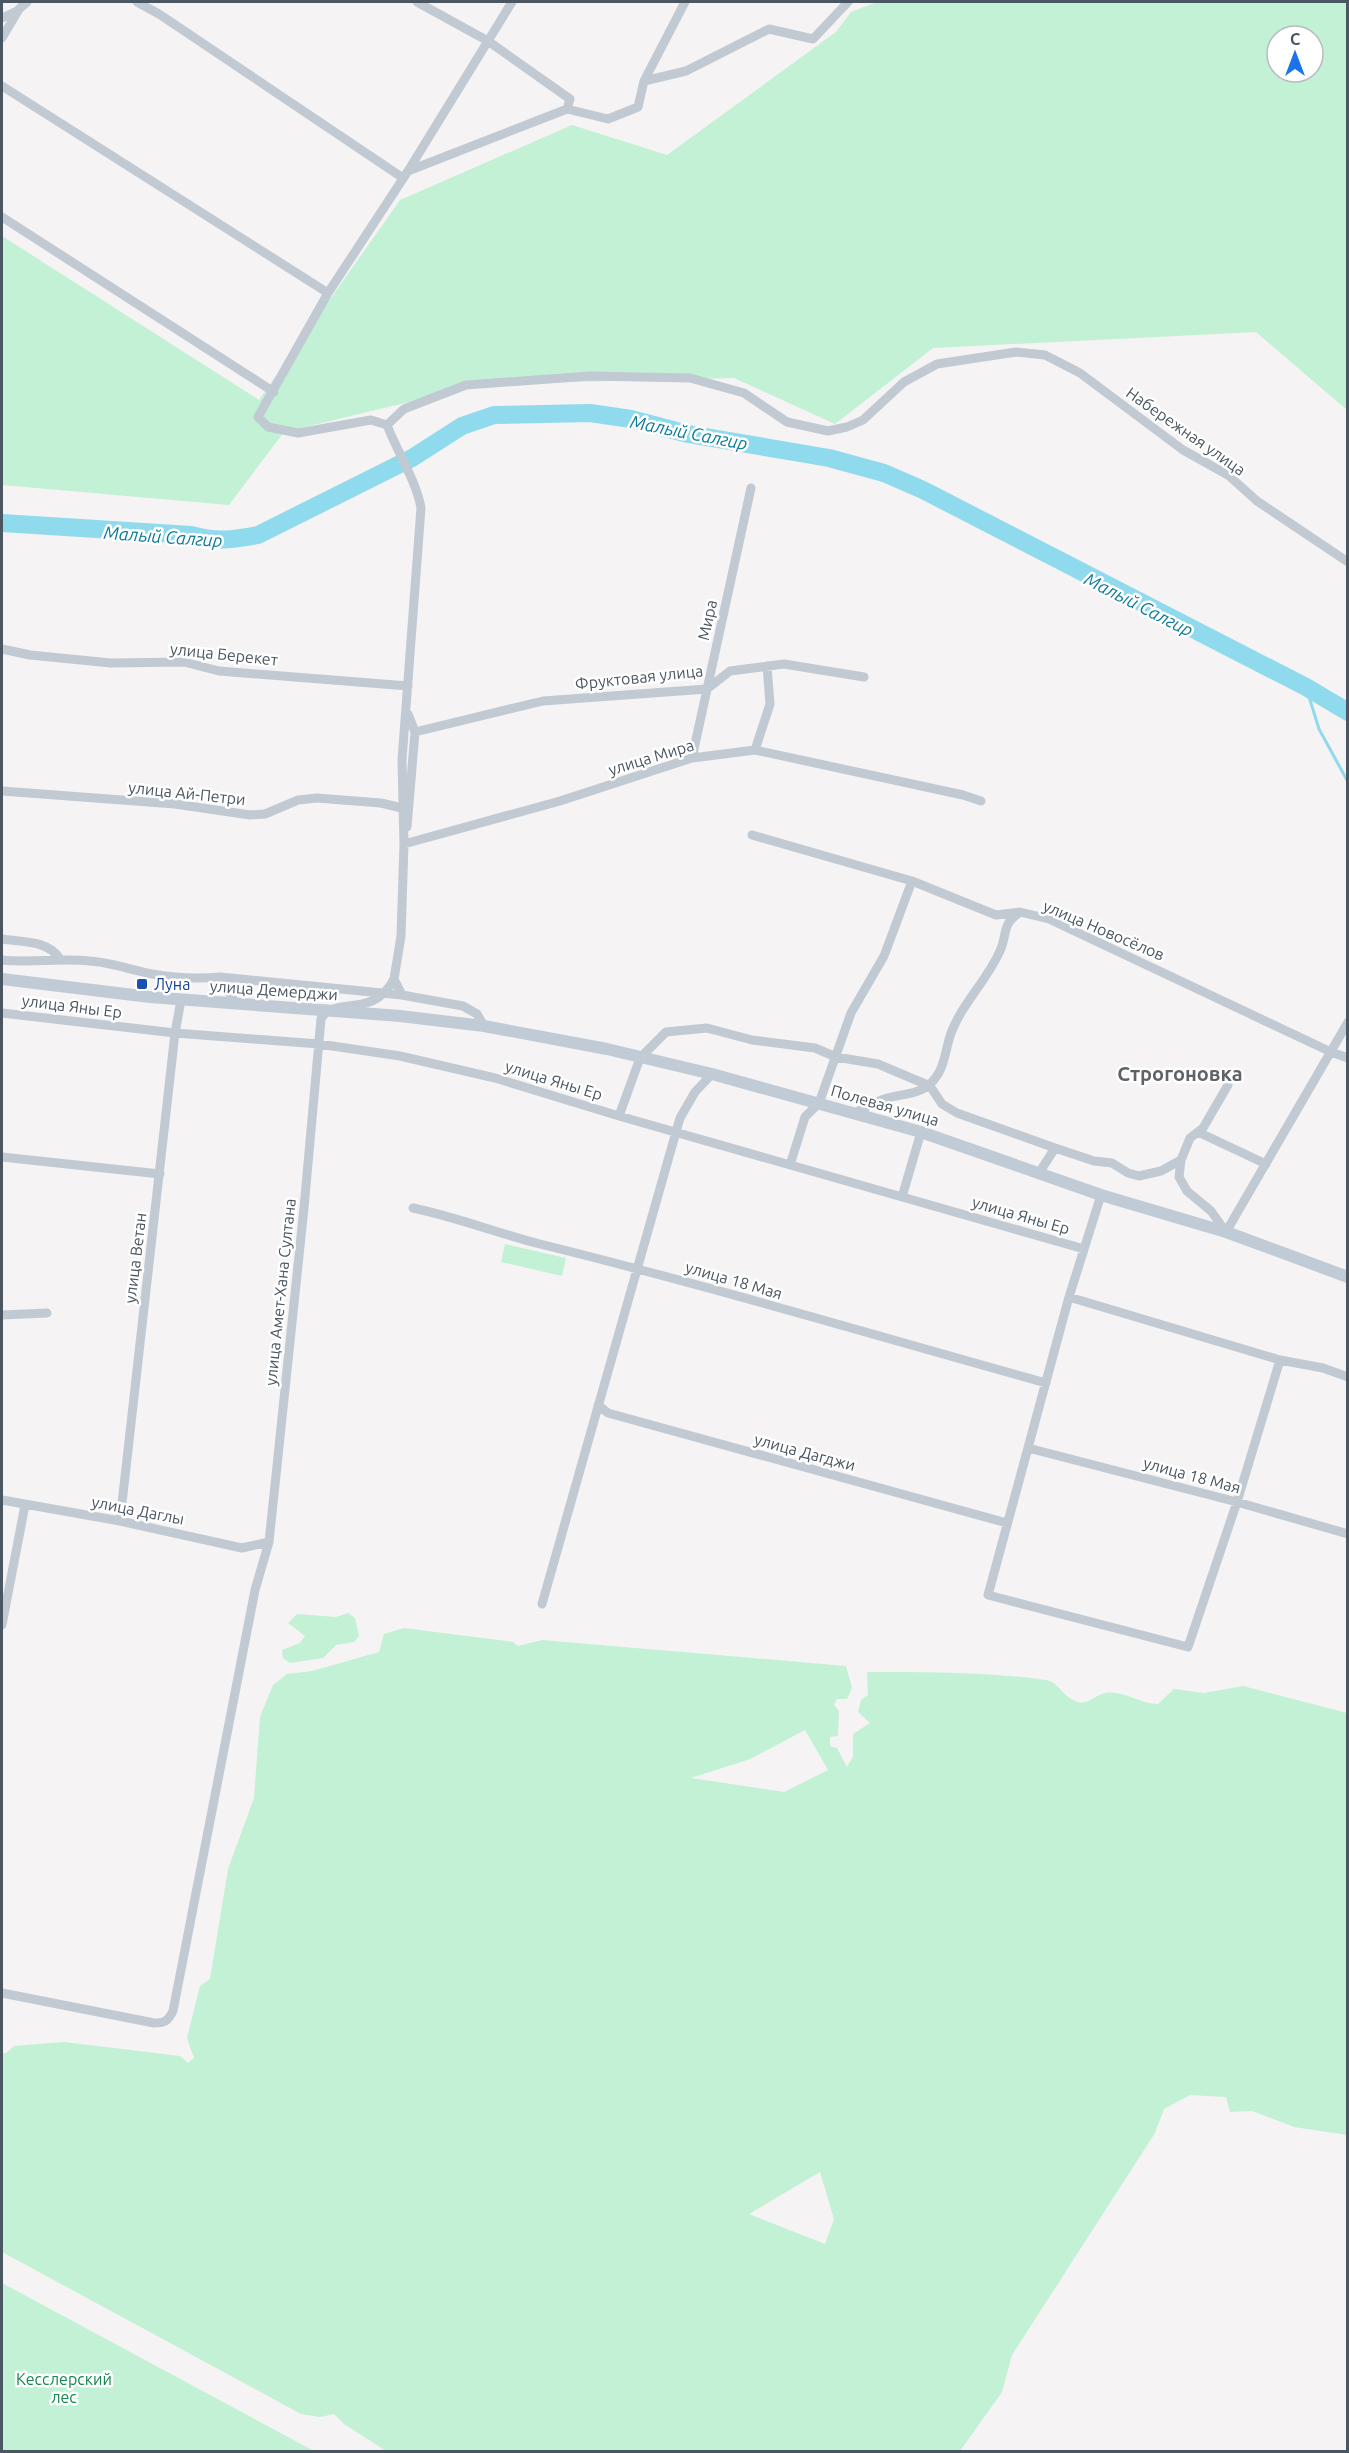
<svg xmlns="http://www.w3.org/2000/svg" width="1349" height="2453" viewBox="0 0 1349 2453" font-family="Ubuntu,sans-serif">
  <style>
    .green { fill: #c3f1d5; fill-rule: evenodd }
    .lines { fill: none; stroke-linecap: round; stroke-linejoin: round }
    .stream { stroke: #90daee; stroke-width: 3 }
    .river { stroke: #90daee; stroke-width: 18 }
    .minor { stroke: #c1cad2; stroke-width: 9 }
    .secondary { stroke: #c1cbd6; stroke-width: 12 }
    .transit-dot { fill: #1a4fb4; stroke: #fff; stroke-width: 2 }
    .labels { text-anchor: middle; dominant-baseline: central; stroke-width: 5; stroke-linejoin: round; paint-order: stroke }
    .street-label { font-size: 16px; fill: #4a5661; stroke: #fff }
    .transit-label { font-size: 16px; fill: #164399; stroke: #fff; text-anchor: start }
    .park-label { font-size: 16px; fill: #17864f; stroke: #fff }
    .water-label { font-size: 18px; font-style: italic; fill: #0c7c9b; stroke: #fff }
    .quarter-label { font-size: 20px; font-weight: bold; fill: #5f6368; stroke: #fff }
  </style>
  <rect width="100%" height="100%" fill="#f5f3f3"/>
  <path class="green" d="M877,2h470v408l-91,-78 -323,16 -98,76 -101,-46 -250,6 -200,48 -55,73 -227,-20v-249l257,164 141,-200 172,-75 95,30 169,-123 15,-20zM1277,36h36v36h-36z
    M505,1244l61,14 -4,18 -61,-14z
    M348,1613l7,5 4,18 -5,6 -18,3 -13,13 -33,5 -7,-5 -1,-8 18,-7 5,-7 -17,-13 9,-9 39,3z
    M404,1628l109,14 5,4 24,-6 304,26 6,22 -5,11h-10l-3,6 5,6 -1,25 -8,1v9l7,2 10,19 6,-10v-23l17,-11 -12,-11 3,-12 7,-5 -1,-23c59,0 120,0 179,8 12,2 18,17 29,21 12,6 19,-6 30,-8 18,-3 35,11 53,11l16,-15 30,4 39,-7 104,27v422l-53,-8 -42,-16 -22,1 -4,-15 -36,-2 -26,14 -9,24 -143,222 -10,37 -42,59h-574l-42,-27 -10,-10 -14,3 -19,-3 -299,-162v-199h4l8,-7 50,-4 116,14 8,7 6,-5 -7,-20 13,-52 10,-7 18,-110 26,-71 6,-81 13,-32 14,-11 25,-3 67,-19 5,-18zM805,1730l23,40 -44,22 -93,-14 59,-19zM820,2172l14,47 -9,25 -76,-30z
    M2,2283l312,168h-312z"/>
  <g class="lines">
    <path class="stream" d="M1306,687l13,42 29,53"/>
    <path class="river" d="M2,523l189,12c24,7 42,5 67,0l154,-77 50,-32 32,-11 96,-2 41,6 57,15 141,24 55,15 39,17 383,197 42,25"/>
    <path class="minor" d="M137,2l22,12 244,164
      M417,2l71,39 82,58 -3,10
      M2,18l15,-7
      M2,38l17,-29 8,-7
      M644,81l41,-79
      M2,86l326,207
      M408,171l159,-62 41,10 30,-12 6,-26 42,-10 83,-42 44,10 35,-37
      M2,217l272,175
      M387,425l17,-16 62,-24 124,-9 100,2 54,15 43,29 41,9 19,-4 16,-7 41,-38 33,-18 79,-12 29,3 35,18 103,77 45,25 29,26 91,61
      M387,425c10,26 30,58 34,83l-19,252 2,84 -3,92 -7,43 8,16 61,11 14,8 7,12
      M387,425l-16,-5 -73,13 -30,-6 -10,-10 70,-124 80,-122 104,-169
      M2,649l28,6 81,8 73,-1 35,9 189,15
      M415,732l128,-31 164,-12 23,-18 54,-7 80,13
      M755,750l15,-46 -3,-38
      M692,758l59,-270
      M2,791l173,13 75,11 15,-1 33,-14 19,-2 64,5 21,5
      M407,827l8,-95 -7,-18
      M752,835l160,46 84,34 24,-3 29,7 282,133 17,6
      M404,844l156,-43 132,-43 63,-8 208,45 18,6
      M2,939c20,3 46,1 58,20
      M2,960c29,3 57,-2 87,1 21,1 42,9 63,13 23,4 45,5 68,3l182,18
      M220,977l16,27
      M2,1013l173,20 144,11 81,12 95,22 124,38 465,133
      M1228,1085l-25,43 -13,10 -9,22 -2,17 8,14 24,20 15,21 122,-210
      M855,1113c10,-5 19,-11 29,-14 15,-5 35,-4 47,-16 14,-13 14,-33 20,-50 12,-31 35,-51 49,-82 8,-18 1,-26 20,-39
      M619,1116l21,-58 26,-26 41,-4 45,12 63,8 21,9 42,7 52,22 12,18 15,9 98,35 39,13 18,2 16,10 11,3 22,-5 20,-11
      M1198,1132l68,32
      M2,1157l158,17
      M790,1165l15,-48 14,-14 32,-90 33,-57 28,-75
      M1039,1173l16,-25
      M902,1197l19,-65
      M413,1208c43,9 84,25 127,36 170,42 337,92 506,139
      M1069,1297l211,63 -43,142 -49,145 -200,-52 81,-298 32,-102
      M2,1315l45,-2
      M1280,1360l43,8 25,9
      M598,1405l10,8 399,110
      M1028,1448l209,54 111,32
      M2,1500l118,21 122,27 27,-6
      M120,1521l55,-488 6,-33
      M542,1604l138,-486 15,-26 17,-18
      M2,1625l23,-120
      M2,1993l152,30c11,0 14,-2 19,-12l82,-421 14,-48 35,-334 17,-189c13,-24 52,1 73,-40"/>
    <path class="secondary" d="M2,979l148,18 250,19 84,10 123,23 105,25 209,58 180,63 125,37 122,45"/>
  </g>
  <rect class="transit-dot" x="136" y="978" width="12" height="12" rx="3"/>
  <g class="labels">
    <g class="street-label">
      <text transform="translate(1186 431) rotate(35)">Набережная улица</text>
      <text transform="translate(707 620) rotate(-78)">Мира</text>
      <text transform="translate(224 654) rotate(6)">улица Берекет</text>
      <text transform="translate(639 677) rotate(-6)">Фруктовая улица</text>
      <text transform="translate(651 757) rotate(-17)">улица Мира</text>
      <text transform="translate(187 793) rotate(6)">улица Ай-Петри</text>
      <text transform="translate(1104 930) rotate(23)">улица Новосёлов</text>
      <text transform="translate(274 990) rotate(4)">улица Демерджи</text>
      <text transform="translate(72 1006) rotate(7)">улица Яны Ер</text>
      <text transform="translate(554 1080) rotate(17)">улица Яны Ер</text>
      <text transform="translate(885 1105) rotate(16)">Полевая улица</text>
      <text transform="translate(1021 1215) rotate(16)">улица Яны Ер</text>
      <text transform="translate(135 1258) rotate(-83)">улица Ветан</text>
      <text transform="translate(734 1280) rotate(16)">улица 18 Мая</text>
      <text transform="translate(280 1292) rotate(-84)">улица Амет-Хана Султана</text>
      <text transform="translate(805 1452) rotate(15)">улица Дагджи</text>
      <text transform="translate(1192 1475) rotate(15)">улица 18 Мая</text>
      <text transform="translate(138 1510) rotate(11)">улица Даглы</text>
    </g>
    <g class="transit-label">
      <text x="154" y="984">Луна</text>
    </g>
    <g class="park-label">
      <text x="64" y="2379">Кесслерский<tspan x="64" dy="18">лес</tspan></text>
    </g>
    <g class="water-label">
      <text transform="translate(689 432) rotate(11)">Малый Салгир</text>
      <text transform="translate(163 536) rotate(4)">Малый Салгир</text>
      <text transform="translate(1139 604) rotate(27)">Малый Салгир</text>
    </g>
    <g class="quarter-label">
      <text x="1180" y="1073">Строгоновка</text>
    </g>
  </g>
  <rect width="1349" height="2453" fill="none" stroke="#4a5661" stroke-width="6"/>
  <g transform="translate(1295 54)"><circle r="28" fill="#ffffff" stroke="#b7bbc0" stroke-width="1.5"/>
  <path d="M0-4.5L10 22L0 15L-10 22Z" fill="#1a73e8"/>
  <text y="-9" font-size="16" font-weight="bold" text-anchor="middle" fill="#4a5661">С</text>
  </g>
</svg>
